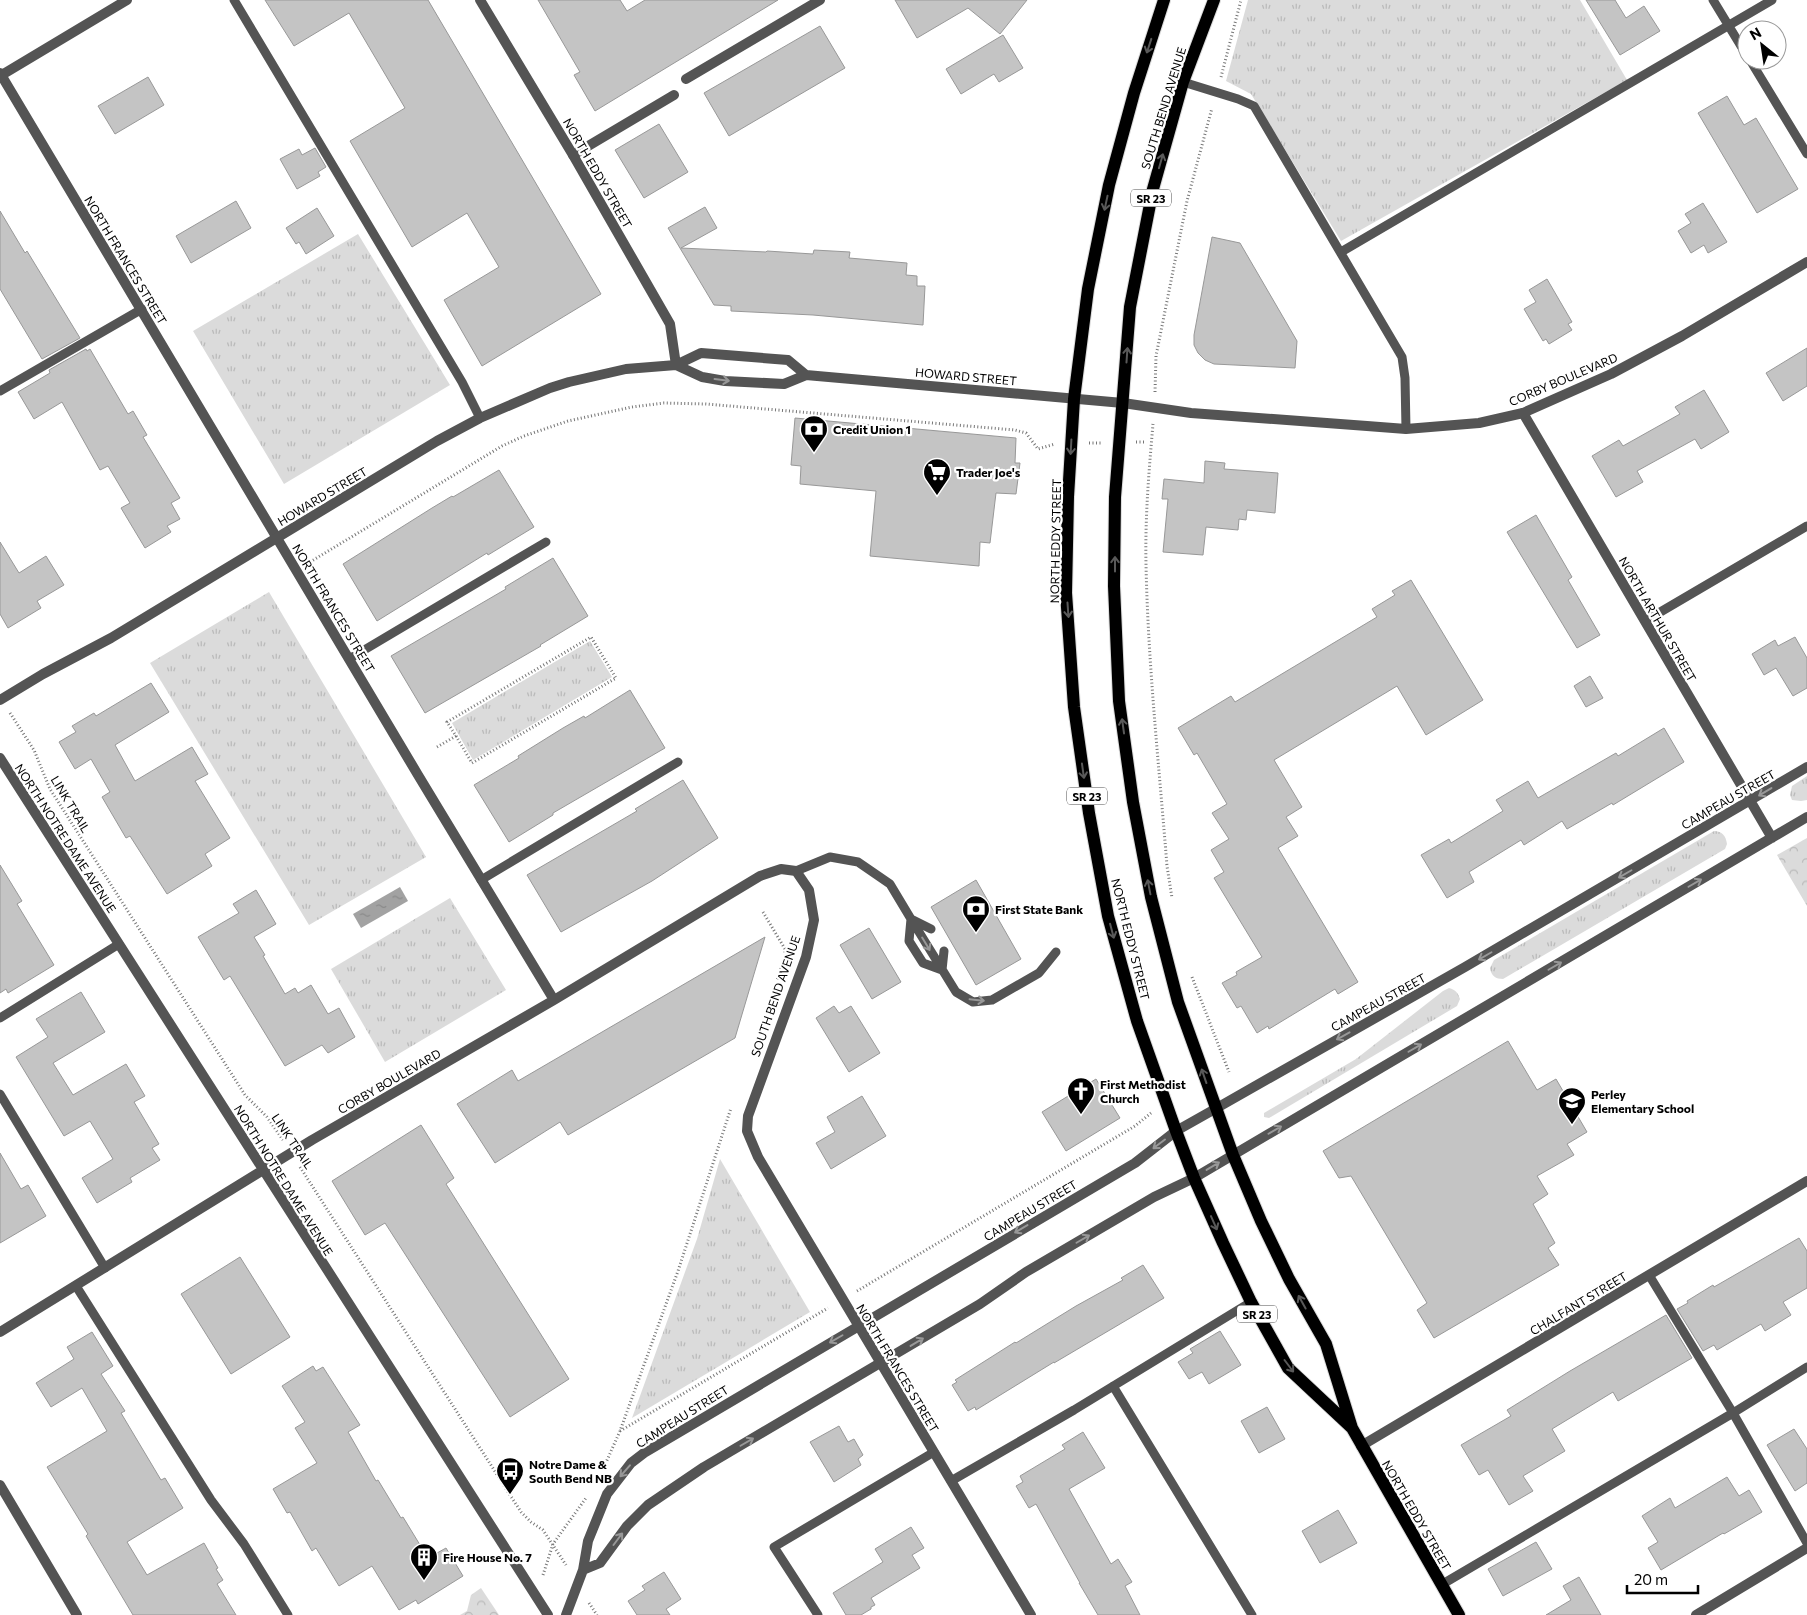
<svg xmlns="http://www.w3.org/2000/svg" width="1807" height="1615" viewBox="0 0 1807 1615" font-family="Commissioner,sans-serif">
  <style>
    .grass { fill: url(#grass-tufts) }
    .park { fill: url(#park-crowns) }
    .water { fill: url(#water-ripples) }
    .building { fill: #c4c4c4; stroke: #989898 }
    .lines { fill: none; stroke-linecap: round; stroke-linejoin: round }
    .primary-casing { stroke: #dbdbdb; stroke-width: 14 }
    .path { stroke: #767676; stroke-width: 3; stroke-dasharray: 1 2.5; stroke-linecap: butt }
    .service { stroke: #545454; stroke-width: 9 }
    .pedestrian { stroke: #545454; stroke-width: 10 }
    .minor { stroke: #545454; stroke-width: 10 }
    .tertiary { stroke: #545454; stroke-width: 10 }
    .primary { stroke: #000; stroke-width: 12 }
    .oneway { stroke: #595959 }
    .oneway2 { stroke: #989898 }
    .labels { text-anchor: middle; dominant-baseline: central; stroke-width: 4.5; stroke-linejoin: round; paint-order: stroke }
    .shield { fill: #fff; stroke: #4c4c4c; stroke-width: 1 }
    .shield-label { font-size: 11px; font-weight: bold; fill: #000 }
    .street-label { font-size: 12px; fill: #000; stroke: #fff }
    .poi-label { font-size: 12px; font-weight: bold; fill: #000; stroke: #fff; text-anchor: start }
  </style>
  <defs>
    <pattern id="grass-tufts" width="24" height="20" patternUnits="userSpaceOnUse" patternTransform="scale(1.25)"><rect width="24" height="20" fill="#dbdbdb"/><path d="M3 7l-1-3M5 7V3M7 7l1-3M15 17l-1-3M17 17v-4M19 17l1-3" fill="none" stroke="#bababa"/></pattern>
    <pattern id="park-crowns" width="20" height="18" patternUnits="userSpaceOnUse" patternTransform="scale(1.25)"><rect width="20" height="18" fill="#dbdbdb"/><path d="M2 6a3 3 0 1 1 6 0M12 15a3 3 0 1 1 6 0" fill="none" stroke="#bababa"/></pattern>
    <pattern id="water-ripples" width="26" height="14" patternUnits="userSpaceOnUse" patternTransform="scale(1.25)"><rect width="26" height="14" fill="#a2a2a2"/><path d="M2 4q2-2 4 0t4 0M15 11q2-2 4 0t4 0" fill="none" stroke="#8a8a8a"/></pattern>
  </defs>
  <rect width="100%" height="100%" fill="#fff"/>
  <path class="grass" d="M1248,0h332l47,80 -286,161 -90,-147 -25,-13z
    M358,234l92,151 -166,99 -91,-153z
    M269,592l157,265 -117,68 -159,-262z
    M590,641l22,36 -139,83 -21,-37z
    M1807,776v24l-6,1 -9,-1 -2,-5 2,-9z
    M1714,831c8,0 12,5 13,13l-2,5 -222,130c-7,0 -12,-3 -13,-11l4,-8z
    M450,898l56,92 -121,72 -54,-93z
    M1449,988c7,2 9,5 11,11l-3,7 -188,112 -5,-1v-4l92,-54 87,-68z
    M720,1159l90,153 -178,106 65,-179z"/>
  <path class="park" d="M1807,838v68l-30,-51z
    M481,1588l18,27h-39l7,-4 4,-16z"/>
  <path class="water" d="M400,887l8,14 -47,27 -8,-14z"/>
  <path class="building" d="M265,0h163l173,294 -119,72 -38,-66 55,-33 -32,-54 -55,34 -62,-106 55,-33 -56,-95 -55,33z
    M538,0h82l7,11 18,-11h133l-183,111 -21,-36 6,-3z
    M895,0h132l-27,34 -32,-26 -51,30z
    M1586,0h29l11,18 18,-12 16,25 -40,24z
    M820,26l25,42 -116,68 -25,-43z
    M1003,35l20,33 -24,14 -5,-8 -33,20 -15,-25z
    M148,77l16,28 -49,29 -17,-28z
    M1727,96l17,29 12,-7 42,71 -41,24 -59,-100z
    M659,124l29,48 -44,26 -29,-48z
    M315,148l11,19 -8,5 2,4 -23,13 -17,-30 19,-10 3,6z
    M236,201l15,27 -60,35 -15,-27z
    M1703,203l24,39 -19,11 -4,-8 -13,8 -13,-22 13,-8 -6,-9z
    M705,207l12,21 -36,20 85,4 1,-1 46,3 1,-4 36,2 -1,6 58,5 -1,12 11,1v10h8l-2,39 -110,-10 -82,-4v-5l-17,-1 -46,-77z
    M317,208l17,28 -28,18 -7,-12 -3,2 -10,-16z
    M0,211l25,42 2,-2 53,87 -38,21 -42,-70z
    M1212,237l28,6 57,98 -2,27 -81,-4 -9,-4 -7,-7 -4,-8v-10z
    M1547,279l25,43 -4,2 4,6 -23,14 -3,-5 -3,2 -19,-32 12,-7 -7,-12z
    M1807,348v38l-24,15 -17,-28z
    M86,349l1,2 3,-2 38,65 5,-3 14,24 -4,2 37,61 -9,5 9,16 -13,7 4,6 -26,16 -24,-40 9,-5 -22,-37 -8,4 -38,-68 -28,17 -16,-27 32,-19 -1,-3z
    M1704,390l25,42 -28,17 -6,-10 -58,32 6,11 -27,15 -24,-41 27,-16 4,6 57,-32 -5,-7z
    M795,418l221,20 -1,25h5l-4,31 -20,-1 -6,50 -10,-1 -1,24 -109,-10 6,-65 -76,-7 1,-18 -10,-1z
    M1205,461l20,2 -1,6 54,4 -3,40 -28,-3 -1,10 -7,-1 -1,11 -32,-3 -3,28 -40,-3 5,-53h-6l2,-20 40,4z
    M499,470l35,57 -46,28 -1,-2 -110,68 -34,-57 89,-56 20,-12 1,1z
    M1536,515l36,62 -4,3 32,55 -23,13 -70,-116z
    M0,542l19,31 27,-17 18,29 -27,16 4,7 -33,20 -8,-14z
    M553,558l35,58 -48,29 1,1 -116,67 -34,-57 115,-67 -1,-2z
    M1411,580l72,120 -57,35 -29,-49 -123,74 28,47 -16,10 12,19 -20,12 80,134 -20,12 -3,-5 -66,40 -1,-3 -11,7 -16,-27 -4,2 -15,-25 15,-8 -1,-3 26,-15 -48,-79 10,-6 -13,-22 18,-11 -17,-26 15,-9 -30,-51 -3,2 -16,-27 53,-32 4,6 142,-85 -5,-8 23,-14 -3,-4z
    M1795,637l12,21v30l-14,8 -17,-28 -12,7 -12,-21 23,-14 3,6z
    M1590,676l13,22 -17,9 -12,-21z
    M151,683l18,29 -54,33 20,36 57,-34 16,27 -13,7 35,57 -25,16 7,12 -45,28 -37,-58 -4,2 -24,-41 8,-5 -19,-33 -16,10 -16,-27 17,-10 -4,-6 22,-13 2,3z
    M630,690l35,58 -112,65v2l-44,27 -35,-57 45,-27 -1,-2 45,-28 21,-12 1,2z
    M1664,728l20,34 -71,43 -1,-2 -45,26 -5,-8 -38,24 -3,-5 -52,32 5,10 -27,16 -26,-43 28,-16 2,4 52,-32 -7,-11 32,-19 10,17 78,-45 2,3z
    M683,780l35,58 -66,43 -91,51 -34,-57 110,-64 -2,-2z
    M0,865l22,36 -5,3 37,61 -46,28 -2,-4 -6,4z
    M976,880l45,79 -45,26 -45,-78z
    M256,890l20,34 -22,13 11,18 -2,1 22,38 10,-6 3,5 13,-8 17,29 11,-6 16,29 -27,16 -6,-8 -37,21 -55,-90 -6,4 -26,-43 41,-24 -6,-9z
    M869,928l32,54 -29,17 -32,-54z
    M765,937l-30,101 -167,97 -8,-13 -65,41 -38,-59 55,-34 6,11z
    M81,992l24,40 -52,31 20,32 53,-31 19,32 -11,6 25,42 -7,4 8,12 -30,18 2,4 -35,21 -15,-25 31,-19 -23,-38 -26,15 -48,-79 32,-20 -12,-18z
    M834,1006l5,7 12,-7 29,47 -31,19 -33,-54z
    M1508,1041l29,49 19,-11 31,53 -20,12 7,11 -37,21 11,18 -15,10 22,39 -7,5 11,17 -125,73 -17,-28 10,-7 -76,-127 -12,2 -16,-27z
    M1096,1079l24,39 -54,33 -24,-39z
    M862,1096l24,40 -55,33 -15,-26 19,-11 -8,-15z
    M421,1125l33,53 -8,6 123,195 -59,38 -125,-194 -20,12 -33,-54z
    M0,1153l21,36 7,-4 18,31 -46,27z
    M1799,1238l8,13v37l-24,14 8,13 -26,16 -4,-7 -44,26 -3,-5 -11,6 -26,-42 11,-6 -1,-2 26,-16 1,2z
    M240,1257l50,80 -59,37 -50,-80z
    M1143,1265l21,33 -110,65v-1l-78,48 -1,-3 -7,4 -16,-26 5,-3 -2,-2 60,-38 1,1 60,-37 47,-26 -2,-2z
    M1666,1315l26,43 -74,43 -5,-9 -61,37 13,22 -42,25 10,15 -24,14 -21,-35 -9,5 -18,-30 50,-29 -4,-6 63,-39z
    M1220,1331l21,34 -32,19 -7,-12 -13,7 -11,-17 15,-9 -3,-4z
    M92,1332l21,34 -12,8 24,37 -4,2 40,67 4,-2 18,30 -56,34 20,33 57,-32 14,25 -2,1 7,11 -6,4 19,31h-103l-47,-79 2,-2 -41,-67 60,-36 -25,-43 -31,19 -15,-24 38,-24 -7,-12z
    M313,1366l3,5 7,-4 37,58 -12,7 28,49 2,-1 23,38 2,-1 25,41 18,-10 17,28 -45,28 -2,-4 -17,10 -27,-44 -33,20 -23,-38 -4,3 -22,-39 -3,1 -14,-24 44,-26 -22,-35 10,-6 -23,-36z
    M1267,1407l18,32 -26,14 -18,-32z
    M839,1426l9,16 6,-3 9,16 -5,4 3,6 -27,17 -24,-40z
    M1794,1429l13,20v34l-12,8 -28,-46z
    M1083,1432l22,36 -36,21 42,75 7,-5 14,23 -7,4 15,29h-42l-19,-32h1l-44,-79 -7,4 -13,-22 7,-4 -3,-6 45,-27 -3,-4z
    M1727,1477l12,19 10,-6 13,22 -38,22 -1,-1 -62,37 -13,-22 10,-6 -16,-26 28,-18 5,10z
    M1338,1510l19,33 -37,20 -18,-32z
    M911,1527l13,21 -12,7 8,13 -49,30 4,7 -4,2v2l-10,6h-15l-13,-22 50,-31 -8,-13z
    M1536,1542l16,27 -49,27 -15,-27z
    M664,1572l17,27 -15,10 4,6h-33l-9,-14 17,-11 -3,-4z
    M1579,1577l22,38h-55l25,-15 -8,-14z"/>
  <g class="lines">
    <g class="primary-casing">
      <path id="primary" d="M1164,0l-30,93 -25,92 -21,104 -14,110 -6,98 -2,96 8,114 15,106 19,103 29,105 39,110 18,47 29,65 28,59 37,66 63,59
        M1214,0l-31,82 -30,107 -23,118 -15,190 -1,89 5,115 14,101 18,95 27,105 55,153 28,66 28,58 37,65 26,84 107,187"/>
    </g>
    <path class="path" d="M1221,77l20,-77
      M1155,392l1,-36 31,-155 25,-93
      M1153,424c-4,46 -8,93 -7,140 2,101 13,201 21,302l5,32
      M1136,442h9
      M1089,443h13
      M310,562l192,-116 22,-10 44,-15 64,-14 32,-4 42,1 309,26 11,3 12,16 17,-5
      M10,713l24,37 16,39 195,306 22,22 16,23
      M437,747l19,-11 -9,-14 144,-85 25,41 -144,85 -16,-27
      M763,912l22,37v8l-8,23
      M1192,977l37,95
      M300,1167l221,345 10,10 12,8 23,35
      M857,1291l278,-165 16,-13
      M620,1431l208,-123
      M604,1467l16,-36 58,-160 53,-163
      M543,1575l10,-31 33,-46
      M589,1603l8,12"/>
    <path class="service" d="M234,0l228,382 18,36
      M1713,0l34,56
      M1750,60l57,94
      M1183,82l55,17 16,7 148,251 3,21 1,51
      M1341,252l431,-252
      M0,391l142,-82
      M1645,621l162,-95
      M349,659l197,-117
      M796,871l34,-14 28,5 32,22 21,35 -2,22 14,22 19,7
      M481,880l197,-118
      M911,919l45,73 17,10 19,-2 47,-27 17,-21
      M911,919l20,10
      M942,970l2,-19
      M0,1018l119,-74
      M0,1094l105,174
      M1649,1275l84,138 74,130
      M76,1286l135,214 33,44 44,71
      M1113,1386l139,229
      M951,1481l123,-71 177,-108
      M1441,1585l292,-172 74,-46
      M818,1615l-44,-68 160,-95"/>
    <path class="pedestrian" d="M686,79l134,-79"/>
    <path class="minor" d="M0,73l418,702 136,225
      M0,76l127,-76
      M573,155l101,-60
      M1523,413l249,425
      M0,758l548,857
      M1215,1109l250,-142 342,-200
      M1233,1155l574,-338
      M0,1332l312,-192 242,-140 206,-124 21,-7 15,2 13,19 5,30 -8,37 -58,159 -1,15 11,26 273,458
      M1361,1446l446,-265
      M0,1485l77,130
      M1696,1615l111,-67"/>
    <path class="tertiary" d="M480,0l93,155 97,169 6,41
      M806,375l317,28 68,10 176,13 39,3 73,-6 44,-10 88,-39 71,-38 125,-74
      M0,700l43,-26 68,-36 326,-197 43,-23 70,-30 19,-6 57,-13 50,-4 25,-12 87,7 18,15 -22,9 -59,-3 -23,-4 -26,-12
      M583,1570l17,-7 27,-37 21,-21 56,-38 276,-163 46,-32 128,-75 40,-19 39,-23
      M566,1615l17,-45 5,-29 19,-47 24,-31 13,-10 491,-290 41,-32 39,-22"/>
    <use href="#primary" class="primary"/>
  </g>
  <defs><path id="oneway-shaft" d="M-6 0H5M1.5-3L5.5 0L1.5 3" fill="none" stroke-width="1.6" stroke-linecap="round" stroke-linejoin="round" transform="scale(1.25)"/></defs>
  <g class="oneway">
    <use href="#oneway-shaft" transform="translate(1149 46) rotate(108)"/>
    <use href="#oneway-shaft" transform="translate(1161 161) rotate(-74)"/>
    <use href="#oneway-shaft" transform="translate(1106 203) rotate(102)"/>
    <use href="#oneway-shaft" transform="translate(1127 355) rotate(-86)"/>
    <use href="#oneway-shaft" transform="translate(1071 447) rotate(93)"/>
    <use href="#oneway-shaft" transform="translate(1115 564) rotate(-90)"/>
    <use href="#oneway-shaft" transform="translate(1068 610) rotate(86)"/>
    <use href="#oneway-shaft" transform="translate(1123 726) rotate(-98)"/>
    <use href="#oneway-shaft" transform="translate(1083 771) rotate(82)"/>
    <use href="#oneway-shaft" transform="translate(1149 887) rotate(-101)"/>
    <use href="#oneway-shaft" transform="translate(1112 931) rotate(75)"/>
    <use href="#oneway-shaft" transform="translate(1204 1076) rotate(-109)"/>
    <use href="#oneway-shaft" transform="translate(1214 1223) rotate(66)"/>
    <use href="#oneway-shaft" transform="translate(1302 1302) rotate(-119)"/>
    <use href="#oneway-shaft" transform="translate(1289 1366) rotate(53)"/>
  </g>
  <g class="oneway2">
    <use href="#oneway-shaft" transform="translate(722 380) rotate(7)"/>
    <use href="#oneway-shaft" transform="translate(1765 792) rotate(149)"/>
    <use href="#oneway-shaft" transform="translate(1625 874) rotate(150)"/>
    <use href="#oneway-shaft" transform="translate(1695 883) rotate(-30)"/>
    <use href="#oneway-shaft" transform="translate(926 944) rotate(59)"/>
    <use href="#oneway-shaft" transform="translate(1485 956) rotate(150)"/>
    <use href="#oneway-shaft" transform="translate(1555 966) rotate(-30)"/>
    <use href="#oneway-shaft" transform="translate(977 1000) rotate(6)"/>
    <use href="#oneway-shaft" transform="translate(1343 1036) rotate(151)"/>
    <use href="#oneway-shaft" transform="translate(1415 1048) rotate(-30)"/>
    <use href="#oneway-shaft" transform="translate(1275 1130) rotate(-30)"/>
    <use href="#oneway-shaft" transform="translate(1159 1144) rotate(143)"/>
    <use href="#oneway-shaft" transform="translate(1213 1166) rotate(-31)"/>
    <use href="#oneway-shaft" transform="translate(1021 1229) rotate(149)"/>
    <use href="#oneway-shaft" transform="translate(1083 1239) rotate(-30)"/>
    <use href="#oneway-shaft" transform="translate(836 1339) rotate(150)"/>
    <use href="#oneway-shaft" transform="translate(917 1342) rotate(-31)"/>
    <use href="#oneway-shaft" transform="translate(747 1442) rotate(-30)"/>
    <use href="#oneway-shaft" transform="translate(625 1471) rotate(131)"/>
    <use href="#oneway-shaft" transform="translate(618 1539) rotate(-53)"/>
  </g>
  <defs>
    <g id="bank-pin" transform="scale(1.4375)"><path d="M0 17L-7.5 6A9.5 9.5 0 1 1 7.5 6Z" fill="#000" stroke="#fff"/><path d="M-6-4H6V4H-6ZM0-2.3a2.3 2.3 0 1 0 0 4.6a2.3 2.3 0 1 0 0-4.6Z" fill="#fff"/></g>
    <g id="supermarket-pin" transform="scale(1.4375)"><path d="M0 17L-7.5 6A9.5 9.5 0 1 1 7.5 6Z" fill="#000" stroke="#fff"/><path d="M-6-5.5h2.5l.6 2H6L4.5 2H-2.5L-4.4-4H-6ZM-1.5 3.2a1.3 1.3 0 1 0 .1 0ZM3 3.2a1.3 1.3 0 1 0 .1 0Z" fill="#fff"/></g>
    <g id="church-pin" transform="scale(1.4375)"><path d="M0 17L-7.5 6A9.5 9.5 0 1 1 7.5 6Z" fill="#000" stroke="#fff"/><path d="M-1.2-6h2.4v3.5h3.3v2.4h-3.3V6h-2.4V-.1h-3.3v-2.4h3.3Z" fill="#fff"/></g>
    <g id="school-pin" transform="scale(1.4375)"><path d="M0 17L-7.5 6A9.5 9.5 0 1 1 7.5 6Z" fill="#000" stroke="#fff"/><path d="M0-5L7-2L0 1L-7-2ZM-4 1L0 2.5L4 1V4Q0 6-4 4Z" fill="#fff"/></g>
    <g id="bus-pin" transform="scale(1.4375)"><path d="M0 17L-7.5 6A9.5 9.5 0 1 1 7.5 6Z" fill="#000" stroke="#fff"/><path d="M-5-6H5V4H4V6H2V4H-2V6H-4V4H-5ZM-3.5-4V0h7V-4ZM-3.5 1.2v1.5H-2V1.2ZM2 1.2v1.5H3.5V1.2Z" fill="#fff"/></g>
    <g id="building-pin" transform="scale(1.4375)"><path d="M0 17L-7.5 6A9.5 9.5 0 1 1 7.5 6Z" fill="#000" stroke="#fff"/><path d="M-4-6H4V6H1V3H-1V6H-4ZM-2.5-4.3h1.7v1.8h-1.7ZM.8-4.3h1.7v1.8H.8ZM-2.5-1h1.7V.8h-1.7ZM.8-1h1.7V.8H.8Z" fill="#fff"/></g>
  </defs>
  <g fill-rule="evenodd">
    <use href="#bank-pin" x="814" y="429"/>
    <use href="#supermarket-pin" x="937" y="472"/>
    <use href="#bank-pin" x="976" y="909"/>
    <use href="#church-pin" x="1081" y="1091"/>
    <use href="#school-pin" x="1572" y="1101"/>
    <use href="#bus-pin" x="510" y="1471"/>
    <use href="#building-pin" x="424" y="1557"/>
  </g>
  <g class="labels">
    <g class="shield">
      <rect x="1131" y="189.5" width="40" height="17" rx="4"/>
      <rect x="1067" y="787.5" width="40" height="17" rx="4"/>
      <rect x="1237" y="1305.5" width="40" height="17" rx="4"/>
    </g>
    <g class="shield-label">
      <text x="1151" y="198">SR 23</text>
      <text x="1087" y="796">SR 23</text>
      <text x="1257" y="1314">SR 23</text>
    </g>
    <g class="street-label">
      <text transform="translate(1163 108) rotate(-73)">SOUTH BEND AVENUE</text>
      <text transform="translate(598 173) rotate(60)">NORTH EDDY STREET</text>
      <text transform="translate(126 260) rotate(59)">NORTH FRANCES STREET</text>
      <text transform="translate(966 376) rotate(5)">HOWARD STREET</text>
      <text transform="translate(1563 379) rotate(-23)">CORBY BOULEVARD</text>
      <text transform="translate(322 496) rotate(-31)">HOWARD STREET</text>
      <text transform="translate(1055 541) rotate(-89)">NORTH EDDY STREET</text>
      <text transform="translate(334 608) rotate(59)">NORTH FRANCES STREET</text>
      <text transform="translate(1658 619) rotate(60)">NORTH ARTHUR STREET</text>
      <text transform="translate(1728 799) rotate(-30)">CAMPEAU STREET</text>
      <text transform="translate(71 804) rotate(59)">LINK TRAIL</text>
      <text transform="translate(66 838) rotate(57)">NORTH NOTRE DAME AVENUE</text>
      <text transform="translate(1131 939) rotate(76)">NORTH EDDY STREET</text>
      <text transform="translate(775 996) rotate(-71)">SOUTH BEND AVENUE</text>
      <text transform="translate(1378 1002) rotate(-29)">CAMPEAU STREET</text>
      <text transform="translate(389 1081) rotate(-30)">CORBY BOULEVARD</text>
      <text transform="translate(293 1141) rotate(56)">LINK TRAIL</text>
      <text transform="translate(284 1180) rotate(58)">NORTH NOTRE DAME AVENUE</text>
      <text transform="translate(1030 1210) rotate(-31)">CAMPEAU STREET</text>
      <text transform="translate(1578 1303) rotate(-31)">CHALFANT STREET</text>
      <text transform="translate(898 1368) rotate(59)">NORTH FRANCES STREET</text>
      <text transform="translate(682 1416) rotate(-32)">CAMPEAU STREET</text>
      <text transform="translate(1417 1515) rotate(60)">NORTH EDDY STREET</text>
    </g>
    <g class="poi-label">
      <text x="833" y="429">Credit Union 1</text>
      <text x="956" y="472">Trader Joe's</text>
      <text x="995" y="909">First State Bank</text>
      <text x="1100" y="1084">First Methodist<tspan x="1100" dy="14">Church</tspan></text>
      <text x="1591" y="1094">Perley<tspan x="1591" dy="14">Elementary School</tspan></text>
      <text x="529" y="1464">Notre Dame &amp;<tspan x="529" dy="14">South Bend NB</tspan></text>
      <text x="443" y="1557">Fire House No. 7</text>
    </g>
  </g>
  <g transform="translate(1762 45) rotate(330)"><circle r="24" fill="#ffffff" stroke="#999999"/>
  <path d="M0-4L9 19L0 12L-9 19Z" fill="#000000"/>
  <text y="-8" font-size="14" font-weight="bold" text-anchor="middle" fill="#000000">N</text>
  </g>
  <path d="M1627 1585v8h71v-8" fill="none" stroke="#000000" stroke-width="2.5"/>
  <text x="1634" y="1585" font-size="15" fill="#000000" stroke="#ffffff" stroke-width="4" paint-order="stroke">20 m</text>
</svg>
